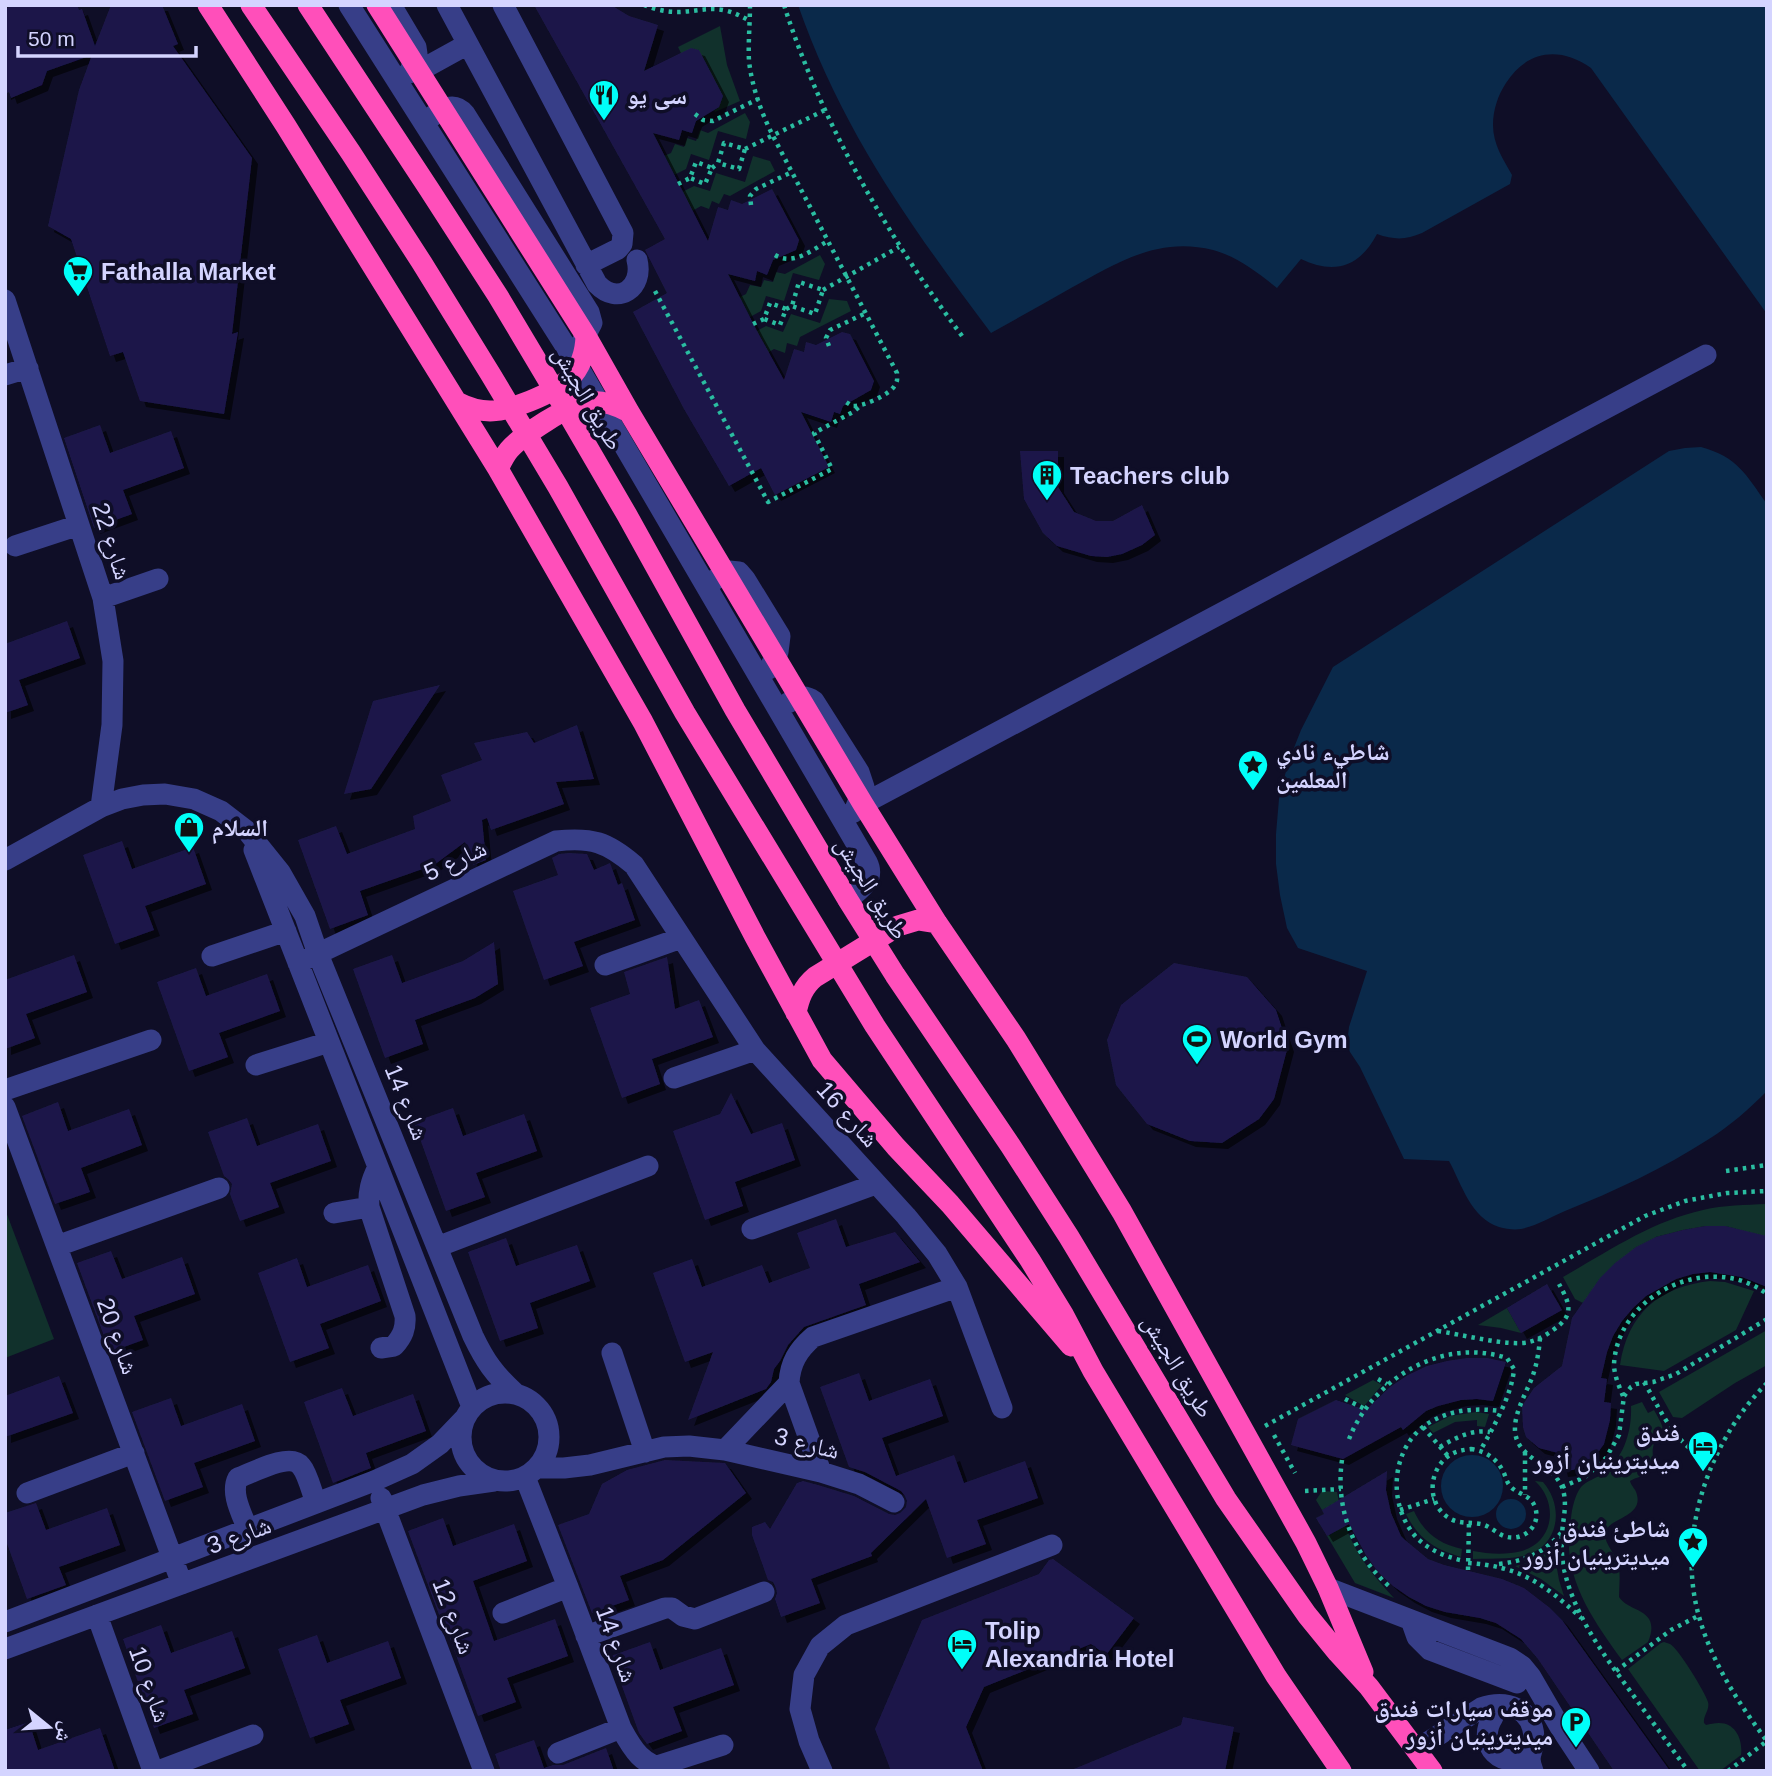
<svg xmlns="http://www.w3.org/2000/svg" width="1772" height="1776" viewBox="0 0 1772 1776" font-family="Helvetica,'Noto Naskh Arabic',sans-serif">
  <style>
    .green { fill: #11312c }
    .water { fill: #0a294a }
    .building { fill: #1d1949; filter: url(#shadow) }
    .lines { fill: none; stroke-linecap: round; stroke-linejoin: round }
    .path { stroke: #2abda1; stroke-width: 4.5; stroke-dasharray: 3.5 5; stroke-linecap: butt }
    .minor { stroke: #373e88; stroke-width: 21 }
    .highway { stroke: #ff4fba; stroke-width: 21 }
    .labels { text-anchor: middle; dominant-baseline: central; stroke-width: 7; stroke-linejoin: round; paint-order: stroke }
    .poi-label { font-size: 24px; font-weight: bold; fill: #d4d4ff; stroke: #0f0e27; text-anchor: start }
    .street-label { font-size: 24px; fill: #d4d4ff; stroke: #0f0e27 }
  </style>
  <defs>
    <filter id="shadow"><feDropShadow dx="6" dy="6" stdDeviation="0" flood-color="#0009"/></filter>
  </defs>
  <rect width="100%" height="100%" fill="#0f0e27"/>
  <path class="green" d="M720,26l7,39 13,36 -25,11 -1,-2 5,-3 4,-11 -42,-43 -3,-6z
    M745,113l5,9 -4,17 -28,-8 -9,29 -18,-6 -5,15 -12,6 -17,-16 14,-6 4,-9 9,3 3,-9 9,3 4,-11 8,3z
    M753,156l17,5 5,10 -45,25 -6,-2 -5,10 -7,-3 -3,8 -8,-3 -16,9 -3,-23 12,-6 16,5 6,-18 29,9z
    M820,255l5,9 -6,16 -26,-7 -9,28 -18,-5 -5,15 -11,6 -18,-16 14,-7 4,-9 11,2 3,-7 9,2 3,-10 9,2z
    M829,299l18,2 4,10 -51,26 -3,9 -10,-3 -2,10 -11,-4 -13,8 4,-12 -8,-14 9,-5 17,6 8,-18 29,9z
    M1767,1204v33l-42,-11h-19l-23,4 -27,7 -73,66 -8,-4 -12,-22c44,-25 89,-56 140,-67 21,-5 42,-5 64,-6z
    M5,1209l49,130 -49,19z
    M1710,1281l15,1 29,9 -18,39 -72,41 -44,-6c8,-52 39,-78 90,-84z
    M1507,1308l14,25 -20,-5 -23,-3z
    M1767,1330v35l-32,18 -53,35 -9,-1 -14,-25z
    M1373,1380l9,5 -18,21 -19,-11z
    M1642,1402l6,11 6,-3c3,6 9,14 9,21 -1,6 -7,8 -9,13 -4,10 3,19 -4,27 -6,6 -14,6 -20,10 1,5 6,8 7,14 6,23 -31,23 -32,39 -1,9 11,21 13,30 3,11 1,22 1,33 10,16 43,11 29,45l-26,18c-31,-43 -62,-86 -51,-142 1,-10 4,-23 10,-31 5,-6 16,-9 23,-14 20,-16 28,-42 27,-67z
    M1476,1412l13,2 -4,13 -8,-1v-6l-22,2 -22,11 -5,-6 22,-11z
    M1535,1481l8,1c22,25 16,66 -20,74 -16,4 -34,2 -50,3v-8c16,3 33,4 49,0 33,-10 36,-49 13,-70z
    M1322,1491l15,1c9,49 24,70 57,106l-39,-15 -28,-47 11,-6 -11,-22 -5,2 -6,-10z
    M1414,1511c10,22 25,33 48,38l-1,8c-25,-7 -43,-18 -55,-43z
    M1553,1546l6,34 5,16 -23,-17 -26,-13c16,-3 27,-8 38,-20z
    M1664,1642c2,1 4,1 6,2 8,4 35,48 38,58 2,8 -5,13 -4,21l2,2c4,-1 8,-2 13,-2 17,0 24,17 22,32l-21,16h-20l-72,-102 33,-26z"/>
  <path class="water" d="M798,5h969v309l-176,-246c-31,-22 -64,-18 -85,15 -8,12 -13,27 -13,42 0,19 10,34 19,50l-2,9 -88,49c-16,7 -28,7 -45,1 -17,33 -43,41 -76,25l-24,29c-20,-16 -39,-31 -64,-38 -55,-14 -96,13 -142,38 -26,15 -53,30 -80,45 -79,-105 -149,-202 -193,-328z
    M1701,447c37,10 45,28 66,57v587c-18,18 -37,35 -58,48 -45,29 -94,52 -144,72 -14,6 -29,15 -44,18 -7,1 -15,0 -22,-2 -28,-9 -37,-42 -50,-66l-45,-2 -44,-92 -10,-15 -3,-8 2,-17 18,-56 -69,-23 -11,-20 -7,-33 -4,-31v-30l3,-35 9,-36 13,-33 32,-63 336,-216 16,-3z
    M1441 1486a31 31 0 1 1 62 0a31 31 0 1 1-62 0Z
    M1496 1514a15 15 0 1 1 30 0a15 15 0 1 1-30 0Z"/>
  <path class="building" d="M13,5h64l2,5 3,-1 13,37 16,-41h51l16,39 -5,2 79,112 -20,176 6,-2 -14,82 -84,-13 -17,-49 -13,4 -39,-117 -23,-13 31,-136 13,-35 -45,16 -5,14 -31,13 -2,-6 -4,2v-85z
    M534,5h77l18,11 29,9 -14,46 47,-23 8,2 24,46 -4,11 -23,14 -4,12 -10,-3 -3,10 -26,-7 55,108 10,-34 10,3 3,-10 11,4 30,-15 27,51 -3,10 -23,10 -6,15 -10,-4 -2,10 -27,-7 29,57 27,49 10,-31 10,3 2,-10 10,3 26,-13 8,2 24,47 -3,9 -28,16 -3,8 -6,-2 -3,10 -30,-10 28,55 -54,28 -14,-27 -32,18 -45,-77 -51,-97 34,-19 -22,-43 20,-11z
    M100,425l10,28 61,-22 13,37 -61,22 9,24 -38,14 -30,-90z
    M1020,451h38v36l16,25 22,9h17l29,-16 13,30 -13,10 -20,9 -15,3 -16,-1 -34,-10 -14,-13 -19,-34z
    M67,621l13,37 -61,22 9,25 -23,8v-69z
    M440,685l-69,104 -27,5 29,-93z
    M577,725l17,54 -38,3 8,22 -73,26 -4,-12 -5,2 4,40 -13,5 -8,-23 -31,23 -74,26 8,24 -38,14 -32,-89 38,-14 11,28 68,-25 -2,-13 38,-15 -10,-26 41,-15 -8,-17 53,-11 7,11z
    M122,841l10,28 61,-22 13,37 -61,22 9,24 -39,14 -32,-89z
    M569,853l18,1 7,16 16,-7 8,22 4,-2 13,37 -61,22 9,24 -39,14 -31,-89 45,-16 -6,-17 7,-4z
    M494,942l4,42 -23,14 -60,22 8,24 -38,14 -32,-89 39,-14 10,28 61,-22z
    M74,955l13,37 -61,22 9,24 -30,11v-69z
    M667,957l8,52 24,-9 14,37 -61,22 8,25 -38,14 -32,-90 40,-14 -6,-22z
    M1174,963l73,14 29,33 12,36 -14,53 -15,20 -37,24 -32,-2 -43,-17 -31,-39 -9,-45 14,-35z
    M196,968l10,28 61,-22 13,37 -61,22 9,24 -39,14 -32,-89z
    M731,1093l20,41 31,-11 13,37 -60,22 8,24 -38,14 -32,-89 47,-17z
    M58,1102l10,29 61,-22 13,36 -61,23 9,24 -35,12 -33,-88z
    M453,1108l10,28 61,-22 13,37 -61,22 9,24 -39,14 -32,-89z
    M247,1118l10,28 61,-22 13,37 -61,22 9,24 -39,14 -10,-27 2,-10 -4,-5 -4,-3 -16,-44z
    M836,1219l10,28 49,-15 25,30 -61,22 7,21 -62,22 -16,18 -8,16 -6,8 -3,13 -5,7 -78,31 25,-68 -28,10 -32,-89 39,-14 10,28 60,-22 7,18 41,-15 -13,-35z
    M1706,1226h19l42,10v51l-25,-10 -32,-5 -17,2 -17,5 -30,17 -13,12 -11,13 -9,15 -6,16 -6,26 6,1 -3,23 7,1 -1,17 -6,24 -10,14 -10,7 -11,5 -11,1 -4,-18 -19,-5 -13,-11 -3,-10 -1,-21 12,-18 28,-22 10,-48 28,-40 15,-15 21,-16 20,-10 27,-7z
    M506,1238l10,28 61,-21 13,36 -60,22 8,25 -38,13 -32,-89z
    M111,1251l11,28 60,-22 13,37 -61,22 9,24 -33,12 -33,-89z
    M297,1258l10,29 61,-22 13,36 -61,23 9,24 -39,14 -32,-89z
    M1547,1284l15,26 -41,23 -14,-25z
    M1467,1358h20l19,4 -13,39 -16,-2 -16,1 -23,6 -12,5 -23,19 -2,-3 -58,32 -52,-14 7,-26 38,-19 30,10 24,-23 18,-12 19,-9 20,-5z
    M859,1373l10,28 61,-22 13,37 -61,22 14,38 58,-21 10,28 61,-22 13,37 -61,22 9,24 -39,14 -21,-59 -55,54 1,3 -61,23 9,24 -39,14 -6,-18 2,-6 -1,-5 -3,-6 -5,-2 -16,-45v-8l13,-5 5,7 27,-46 6,-2 15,4 36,11 35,18 6,1 5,-2 6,-6 1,-6 -2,-5 -4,-5 -36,-19 -16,-5 -29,-80z
    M59,1376l14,37 -68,24v-41z
    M342,1388l11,28 60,-22 13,37 -60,22 5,15 -38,15 -29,-81z
    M171,1398l10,28 61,-22 13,37 -61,22 9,24 -38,14 -33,-89z
    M665,1460l60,3 21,30 -83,67 -43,16 9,24 -37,13 -34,-88 31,-11 13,-30 25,-14z
    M1387,1471l-1,19 5,23 10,23 4,4 23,19 16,6 58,14 22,9 26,20 12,12 108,151h-56l-76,-112 -17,-20 -25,-16 -16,-5 -35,-6 -19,-6 -17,-9 -16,-11 -15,-14 -12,-17 -17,-31 -22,12 -11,-18 8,-4 -2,-4z
    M36,1503l10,27 61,-22 13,37 -61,22 7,18 -39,14 -22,-61v-25z
    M443,1518l10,28 61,-22 13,37 -54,20 21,60 61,-22 13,37 -61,22 9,24 -38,14 -35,-97 -2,1 -33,-89z
    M1053,1559l81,59 -28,37 -15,-11 -107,43 -18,40 17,44h-92l-16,-42 47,-109 117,-46 10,-14z
    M161,1625l10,28 61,-22 13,37 -61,22 9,24 -39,14 -31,-89z
    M317,1635l10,28 61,-22 13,37 -61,22 9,24 -39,14 -32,-89z
    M650,1642l10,28 61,-22 13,37 -61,22 9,24 -35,13 -8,-11 -28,-77z
    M1183,1717l51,10 -9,44h-156l112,-46z
    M29,1722l9,28 62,-22 15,43h-110v-41z
    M534,1740l10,28 9,-3h10l43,-17 8,23h-113l-6,-17z"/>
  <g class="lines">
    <path class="path" d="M644,5c10,4 22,7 33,7 16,0 31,-5 46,-2 10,2 18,6 27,11
      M750,5c0,19 -2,38 -1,56 3,26 12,51 24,75l124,237c0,6 1,7 -2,12 -5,10 -33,22 -43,21l-9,-6
      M784,5c39,122 105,233 181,335
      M695,114l8,6 10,1 45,-22
      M745,149l80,-39
      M712,168l6,-5 6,-20 21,6 -6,20 -21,-6
      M678,184l12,-6 6,-16 16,6 -7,16 -15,-6
      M751,205l-1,-9 6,-7 36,-17
      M775,255c18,11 37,-5 53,-14
      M823,290l76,-43
      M655,291l113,211 64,-33 -18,-36 39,-21 6,-5
      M786,309l6,-3 7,-24 24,8 -8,24 -23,-8
      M753,324l11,-5 6,-16 16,6 -6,16 -16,-6
      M829,346l-3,-8 4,-8 36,-17
      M1726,1171l41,-6
      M1438,1331c21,3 72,16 91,11 9,-2 17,-7 24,-12 22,-15 17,-26 6,-46
      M1540,1338c-1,13 -3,25 -7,37 -6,17 -19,37 -18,56 2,28 37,32 47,56 6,16 1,31 0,47 -1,14 0,29 4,43 11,41 37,77 62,111 20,28 40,55 60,83
      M1378,1379l9,5
      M1644,1382c20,34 31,64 69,80
      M1767,1383c-59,59 -92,155 -67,237 13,44 39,84 67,121
      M1623,1396c-4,-10 -9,-21 -9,-32 4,-71 97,-113 153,-70
      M1345,1399l20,10
      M1265,1426l380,-210 40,-15 42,-8 40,-2
      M1423,1427l25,29
      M1274,1435l21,38
      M1349,1439c24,-61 93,-102 158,-81l7,11c-2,26 -21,59 -34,82
      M1440,1447c15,-9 32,-18 50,-15
      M1471,1449c14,2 26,9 33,24 2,5 3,10 7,14 8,8 20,8 24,20 7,19 -13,36 -31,29 -8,-3 -14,-10 -23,-12 -11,-2 -23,0 -32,-6 -23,-14 -21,-49 1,-63 6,-4 13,-5 21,-6z
      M1525,1452v43
      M1342,1460c-7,48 11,95 48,127
      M1562,1487l23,-10 21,-19 13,-23 5,-39 7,-9 5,-3 17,-2 23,-8 91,-55
      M1305,1491l36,-2
      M1400,1510l34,-11
      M1460,1560c-16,-4 -31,-10 -43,-22 -31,-33 -27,-94 15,-117 22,-12 45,-13 69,-10
      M1468,1563c51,3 77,21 113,55
      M1499,1564c26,-3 45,-11 62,-31
      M1468,1570l1,-48
      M1616,1671l55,-41 27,-14
      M1728,1771l39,-30"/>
    <path class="minor" d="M349,5l224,353 294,504c9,18 -7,27 -19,38
      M391,5l25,42 1,7 -8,19
      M447,5l150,279c21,22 47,4 40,-24
      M503,5l120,228 -1,11 -4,5 -32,16
      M419,71l49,-27
      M430,118c11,-8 23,-18 35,-4l124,198 3,11 -14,27
      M5,300l98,298 10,63 -1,64 -11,82
      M5,375l23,-7
      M15,546l64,-21
      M711,582l18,-11 10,1 6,7 35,57 -2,16 -9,17
      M103,598l55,-19
      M788,703c9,-6 16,-9 26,-2l45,71 5,15 -10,25
      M863,804l843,-449
      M254,850l218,557
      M5,860l96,-53 21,-8 21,-4 22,-1 29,5 27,12 26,20 33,41 25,44 13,38 155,382c12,25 21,38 42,57
      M212,956l74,-25
      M298,963l258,-122c36,-4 51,1 78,24l121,185 151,166 31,38 20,33 45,121
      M605,965l76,-27
      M256,1065l73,-23
      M674,1078l81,-28
      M5,1090l146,-50
      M5,1107l177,477
      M378,1167c-7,14 -10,25 -9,40l36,109c1,12 -2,20 -11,30l-13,2
      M334,1213l35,-6
      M752,1229l124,-45
      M57,1246l162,-58
      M437,1247l211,-81
      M612,1353l33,99
      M789,1383l32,89
      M461 1437a44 44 0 1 1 88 0a44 44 0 1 1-88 0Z
      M725,1450l64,-67c1,-20 9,-33 24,-46l144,-50
      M537,1468h27l26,-3 74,-18 25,-1 36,4 96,22 38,12 35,18
      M525,1477l43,110 53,141c13,24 20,35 47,43
      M27,1493l107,-40
      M381,1498l103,273
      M248,1530c-6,-16 -18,-37 -10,-52 14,-5 52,-26 63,-12 7,8 11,27 15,37
      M1328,1588l182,70 12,8 9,11 29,50 29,44
      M503,1613l65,-26
      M97,1615l56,156
      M1411,1620l6,17 13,13 87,33
      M5,1622l369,-141 38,-17 28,-20 24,-25
      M586,1636l79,-28h7l11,8 12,3 69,-27
      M5,1649l418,-154 36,-9 35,-5
      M1493,1717c-18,28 10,56 37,36
      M1417,1749l64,-41c25,-9 52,0 53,30 0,15 -8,16 -1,33
      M558,1753l63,-25
      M654,1767l69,-22
      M158,1771l95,-36
      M822,1771l-13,-30 -9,-32 4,-34 16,-29 26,-21 206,-80"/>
    <path class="highway" d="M208,5l78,121 212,343 145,253 112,215 67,123 74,87 54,57 121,142
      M251,5l100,148 71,110 69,112 67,112 127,226 190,313 155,234 33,54 30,57 183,305 65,95
      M308,5l121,184 69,107 65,109 64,110 108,195 113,190 47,75 115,170 59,92 157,262 81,116 31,38 31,34 63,84
      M377,5l209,331 43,76 234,392 74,119 79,116 106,173 184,331 22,45 35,84
      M457,402c27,14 45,10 73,-1 32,-13 55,-26 56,-65
      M498,469c3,-6 6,-13 11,-19 13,-15 59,-45 78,-48 16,-2 29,3 42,10
      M796,1013c3,-15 7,-26 19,-36l83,-51 20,-6 19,3"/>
  </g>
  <defs>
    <g id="restaurant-pin" transform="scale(1.575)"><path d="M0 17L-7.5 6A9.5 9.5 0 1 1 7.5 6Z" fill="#00fff8" stroke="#0f0e27"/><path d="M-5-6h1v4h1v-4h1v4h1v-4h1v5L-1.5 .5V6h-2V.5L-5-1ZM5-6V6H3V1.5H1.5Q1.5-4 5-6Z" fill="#111"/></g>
    <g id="supermarket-pin" transform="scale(1.575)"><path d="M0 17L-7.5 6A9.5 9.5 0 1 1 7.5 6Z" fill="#00fff8" stroke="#0f0e27"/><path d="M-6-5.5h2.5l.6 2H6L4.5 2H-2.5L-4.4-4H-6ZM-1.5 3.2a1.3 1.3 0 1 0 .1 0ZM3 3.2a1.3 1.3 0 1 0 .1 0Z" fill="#111"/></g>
    <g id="building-pin" transform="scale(1.575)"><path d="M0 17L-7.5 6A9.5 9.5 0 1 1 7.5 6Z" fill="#00fff8" stroke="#0f0e27"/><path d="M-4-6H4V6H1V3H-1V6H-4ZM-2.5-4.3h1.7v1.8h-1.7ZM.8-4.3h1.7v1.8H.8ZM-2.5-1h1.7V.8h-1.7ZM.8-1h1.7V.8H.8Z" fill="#111"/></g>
    <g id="sight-pin" transform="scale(1.575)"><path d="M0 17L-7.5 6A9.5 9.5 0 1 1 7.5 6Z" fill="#00fff8" stroke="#0f0e27"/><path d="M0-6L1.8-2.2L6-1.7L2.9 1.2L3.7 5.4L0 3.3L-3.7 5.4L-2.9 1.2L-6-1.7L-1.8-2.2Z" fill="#111"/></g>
    <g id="shop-pin" transform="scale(1.575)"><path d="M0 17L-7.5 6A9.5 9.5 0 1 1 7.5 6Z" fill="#00fff8" stroke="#0f0e27"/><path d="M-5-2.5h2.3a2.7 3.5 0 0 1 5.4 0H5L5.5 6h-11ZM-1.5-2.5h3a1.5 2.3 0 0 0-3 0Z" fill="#111"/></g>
    <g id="stadium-pin" transform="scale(1.575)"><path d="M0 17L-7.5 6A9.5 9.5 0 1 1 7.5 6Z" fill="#00fff8" stroke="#0f0e27"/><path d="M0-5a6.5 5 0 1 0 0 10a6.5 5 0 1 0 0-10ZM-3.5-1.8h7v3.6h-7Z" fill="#111"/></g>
    <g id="hotel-pin" transform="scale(1.575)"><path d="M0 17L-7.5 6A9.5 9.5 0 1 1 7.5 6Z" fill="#00fff8" stroke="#0f0e27"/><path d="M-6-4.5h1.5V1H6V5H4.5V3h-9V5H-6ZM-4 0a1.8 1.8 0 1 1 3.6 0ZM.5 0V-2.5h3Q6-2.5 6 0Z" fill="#111"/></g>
    <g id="parking-pin" transform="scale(1.575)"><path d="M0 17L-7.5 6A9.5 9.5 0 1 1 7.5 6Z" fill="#00fff8" stroke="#0f0e27"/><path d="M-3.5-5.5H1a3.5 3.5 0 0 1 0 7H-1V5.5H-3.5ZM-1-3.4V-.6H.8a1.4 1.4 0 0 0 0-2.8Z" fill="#111"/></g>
  </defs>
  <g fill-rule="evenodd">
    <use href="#restaurant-pin" x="604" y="95"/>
    <use href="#supermarket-pin" x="78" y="271"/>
    <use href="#building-pin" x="1047" y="475"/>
    <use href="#sight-pin" x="1253" y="765"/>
    <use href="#shop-pin" x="189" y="827"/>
    <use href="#stadium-pin" x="1197" y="1039"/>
    <use href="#hotel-pin" x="1703" y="1446"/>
    <use href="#sight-pin" x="1693" y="1542"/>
    <use href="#hotel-pin" x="962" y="1644"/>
    <use href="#parking-pin" x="1576" y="1722"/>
  </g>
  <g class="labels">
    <g class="poi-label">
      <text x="627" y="95">سى يو</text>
      <text x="101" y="271">Fathalla Market</text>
      <text x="1070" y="475">Teachers club</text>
      <text x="1276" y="751">شاطيء نادي<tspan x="1276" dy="28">المعلمين</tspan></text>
      <text x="212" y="827">السلام</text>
      <text x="1220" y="1039">World Gym</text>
      <text x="1680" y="1432" text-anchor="end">فندق<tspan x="1680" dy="28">ميديترينيان أزور</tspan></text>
      <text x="1670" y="1528" text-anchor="end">شاطئ فندق<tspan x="1670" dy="28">ميديترينيان أزور</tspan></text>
      <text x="985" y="1630">Tolip<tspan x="985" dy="28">Alexandria Hotel</tspan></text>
      <text x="1553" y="1708" text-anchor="end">موقف سيارات فندق<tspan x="1553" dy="28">ميديترينيان أزور</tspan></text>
    </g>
    <g class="street-label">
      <text transform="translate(588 398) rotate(60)">طريق الجيش</text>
      <text transform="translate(112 541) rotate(72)">شارع 22</text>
      <text transform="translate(455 860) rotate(-25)">شارع 5</text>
      <text transform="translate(872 888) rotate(58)">طريق الجيش</text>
      <text transform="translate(407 1102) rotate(68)">شارع 14</text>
      <text transform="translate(848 1114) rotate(48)">شارع 16</text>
      <text transform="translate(118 1336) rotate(70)">شارع 20</text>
      <text transform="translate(1178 1366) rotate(59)">طريق الجيش</text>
      <text transform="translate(807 1443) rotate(14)">شارع 3</text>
      <text transform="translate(239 1535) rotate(-20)">شارع 3</text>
      <text transform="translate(454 1616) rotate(69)">شارع 12</text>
      <text transform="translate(617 1644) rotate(70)">شارع 14</text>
      <text transform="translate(150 1684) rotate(70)">شارع 10</text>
    </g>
  </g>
  <rect width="1772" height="1776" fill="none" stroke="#d4d4ff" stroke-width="14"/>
  <g transform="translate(49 1727) rotate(108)" stroke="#0f0e27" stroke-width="5" paint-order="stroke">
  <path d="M0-5L12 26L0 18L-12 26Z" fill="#d4d4ff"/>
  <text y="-10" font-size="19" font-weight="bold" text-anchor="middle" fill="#d4d4ff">ش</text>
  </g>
  <path d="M18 46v10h178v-10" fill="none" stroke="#d4d4ff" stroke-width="3.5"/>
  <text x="28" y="46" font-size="21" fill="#d4d4ff" stroke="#0f0e27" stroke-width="5" paint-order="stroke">50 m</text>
</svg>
